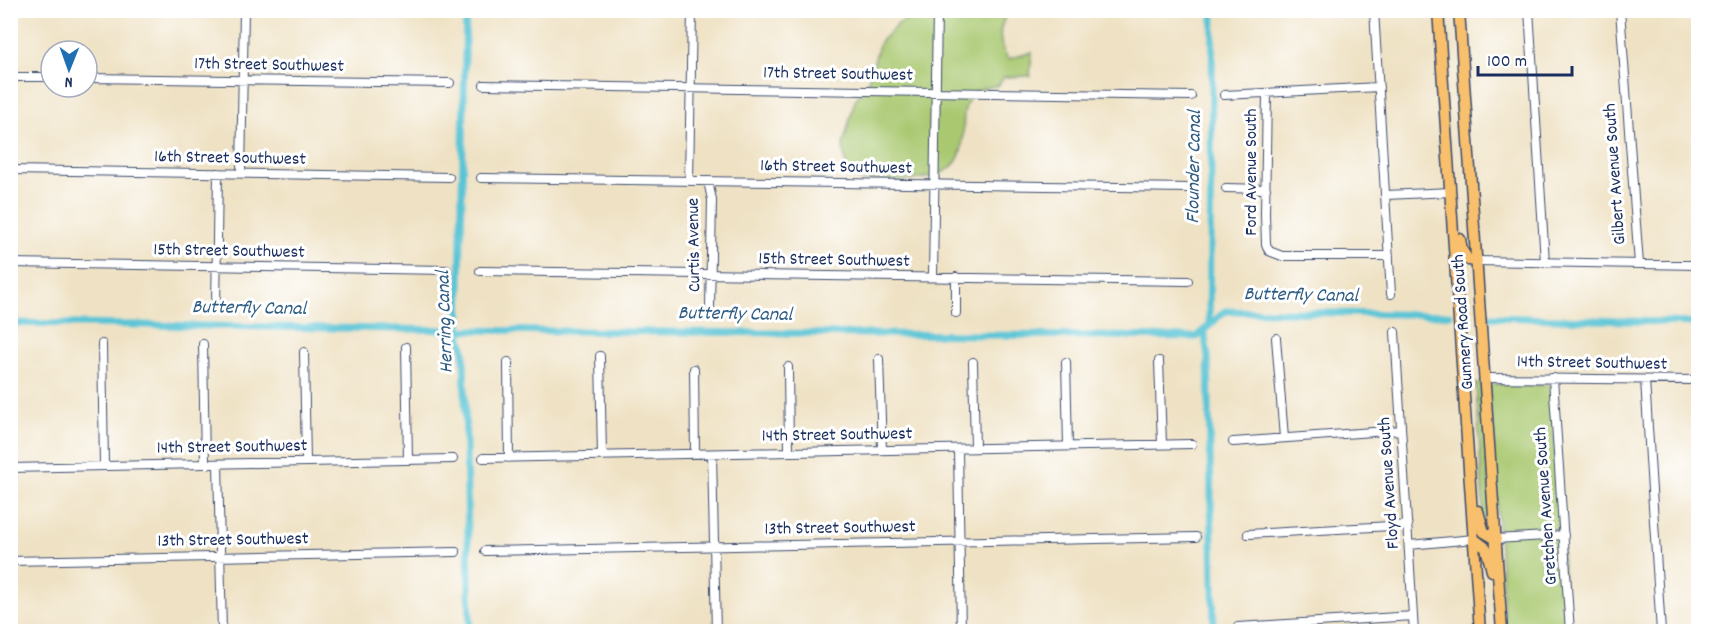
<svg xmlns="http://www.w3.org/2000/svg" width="1709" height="642" viewBox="0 0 1709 642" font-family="Dekko,sans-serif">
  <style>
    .green { fill: #a9c86f; stroke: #627c66; stroke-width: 1.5 }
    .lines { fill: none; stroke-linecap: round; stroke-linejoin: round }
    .canal { stroke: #5ac4d5; stroke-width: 7 }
    .minor-casing { stroke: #3b4a6d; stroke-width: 10 }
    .major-casing { stroke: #3b4a6d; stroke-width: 13 }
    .minor { stroke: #fff; stroke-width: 8 }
    .major { stroke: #f8bf6c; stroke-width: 10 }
    .labels { text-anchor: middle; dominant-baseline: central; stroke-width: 6; stroke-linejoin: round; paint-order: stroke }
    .street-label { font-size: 18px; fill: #1b2f5e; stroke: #fff }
    .water-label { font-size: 20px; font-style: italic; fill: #2e5c82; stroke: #fff }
  </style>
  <rect width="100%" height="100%" fill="#fff"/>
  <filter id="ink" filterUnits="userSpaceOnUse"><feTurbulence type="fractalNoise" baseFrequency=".0167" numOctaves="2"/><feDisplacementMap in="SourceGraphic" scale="12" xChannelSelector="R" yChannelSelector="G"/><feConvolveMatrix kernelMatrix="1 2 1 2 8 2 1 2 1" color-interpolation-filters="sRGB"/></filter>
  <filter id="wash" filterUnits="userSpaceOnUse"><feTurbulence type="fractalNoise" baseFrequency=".008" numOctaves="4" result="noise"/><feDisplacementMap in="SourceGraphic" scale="24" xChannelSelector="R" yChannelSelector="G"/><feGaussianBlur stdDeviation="1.35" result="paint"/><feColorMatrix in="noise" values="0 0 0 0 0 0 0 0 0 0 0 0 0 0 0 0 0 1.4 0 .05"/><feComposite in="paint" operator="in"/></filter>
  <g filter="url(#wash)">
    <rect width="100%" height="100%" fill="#efe2c4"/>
    <path class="green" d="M925,11h79l3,3c-10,16 -8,29 1,45l24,-7 -2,24 -26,1 -6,9c-60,4 -15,62 -51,84 -25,14 -59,11 -87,10l-14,-12 -3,-23 12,-45 12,-16 13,-42 19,-19z
      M1476,384h6l10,149 -8,-8z
      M1489,384l62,1 16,246h-62z"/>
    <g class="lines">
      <path class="canal" d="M466,10l-7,320 5,21 6,281
        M1491,317l207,6
        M10,323l449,7 738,7 28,-26 225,4
        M1209,324l4,-314
        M1204,330l4,27 6,275"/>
    </g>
  </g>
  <g filter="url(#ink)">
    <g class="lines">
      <g class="minor-casing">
        <path id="minor" d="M1374,10l17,284
          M1529,10l16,252
          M1620,10l19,254
          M10,77h41
          M87,78l363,5
          M484,85l707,11
          M1267,94l-2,120 1,30 3,7 13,5h107
          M1224,95l155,-8
          M10,170l439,7
          M241,173l3,-163
          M481,178l709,10
          M689,180l3,-170
          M708,181l4,19 -2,108
          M1226,188l40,1
          M1386,195l65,-3
          M1477,261l221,4
          M10,263l437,7
          M480,271l708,10
          M933,277l4,-267
          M216,306l2,-133
          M956,313v-36
          M1395,332l19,300
          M1276,338l8,100
          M102,344l2,121
          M203,344l2,120
          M406,347l2,113
          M304,352l2,110
          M600,356l2,100
          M879,359l3,91
          M1159,361l3,83
          M508,362l1,96
          M973,362l2,86
          M1066,362l2,84
          M788,367l1,85
          M694,369l1,85
          M1485,378l213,2
          M1553,378l17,254
          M1645,380l16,252
          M1233,442l168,-12
          M958,449l3,183
          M712,454l4,178
          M483,458l709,-14
          M218,464l4,168
          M10,468l443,-9
          M1248,534l160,-9
          M1496,539l68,-4
          M1409,545l65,-6
          M485,551l711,-14
          M10,561l446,-9
          M1238,627l175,-11
          M1129,632l66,-2"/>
      </g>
      <g class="major-casing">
        <path id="major" d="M1438,10l42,622
          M1459,10l43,622
          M1460,239l2,11 6,10 9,1
          M1478,511l6,21 12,7
          M1474,539l12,9 6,23"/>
      </g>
      <use href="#minor" class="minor"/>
      <use href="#major" class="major"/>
    </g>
  </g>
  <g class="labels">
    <g class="street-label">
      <text transform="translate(269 66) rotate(1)">17th Street Southwest</text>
      <text transform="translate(838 75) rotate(1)">17th Street Southwest</text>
      <text transform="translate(230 159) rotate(1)">16th Street Southwest</text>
      <text transform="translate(836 168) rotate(1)">16th Street Southwest</text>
      <text transform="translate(1252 172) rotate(-90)">Ford Avenue South</text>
      <text transform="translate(1616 174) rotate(-94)">Gilbert Avenue South</text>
      <text transform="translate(695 245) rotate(-91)">Curtis Avenue</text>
      <text transform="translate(229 252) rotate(1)">15th Street Southwest</text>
      <text transform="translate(834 261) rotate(1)">15th Street Southwest</text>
      <text transform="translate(1464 322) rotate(-94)">Gunnery Road South</text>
      <text transform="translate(1592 364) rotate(1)">14th Street Southwest</text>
      <text transform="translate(837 436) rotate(-1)">14th Street Southwest</text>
      <text transform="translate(232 448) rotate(-1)">14th Street Southwest</text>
      <text transform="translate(1390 483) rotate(-94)">Floyd Avenue South</text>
      <text transform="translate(1547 506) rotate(-94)">Gretchen Avenue South</text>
      <text transform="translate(840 529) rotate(-1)">13th Street Southwest</text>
      <text transform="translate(233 541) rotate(-1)">13th Street Southwest</text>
    </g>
    <g class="water-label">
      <text transform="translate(1195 167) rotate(-89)">Flounder Canal</text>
      <text transform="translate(1301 296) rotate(1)">Butterfly Canal</text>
      <text transform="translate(249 309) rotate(1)">Butterfly Canal</text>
      <text transform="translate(735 315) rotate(1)">Butterfly Canal</text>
      <text transform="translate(446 322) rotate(-92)">Herring Canal</text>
    </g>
  </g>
  <rect width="1709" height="642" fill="none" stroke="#fff" stroke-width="36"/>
  <g transform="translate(69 69) rotate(181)"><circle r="28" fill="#ffffff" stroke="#a4acbf" stroke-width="1.5"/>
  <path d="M0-4.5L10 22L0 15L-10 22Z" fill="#1f6fb2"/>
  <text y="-9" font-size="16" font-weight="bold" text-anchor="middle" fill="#1b2f5e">N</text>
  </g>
  <path d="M1478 66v9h94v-9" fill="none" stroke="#1b2f5e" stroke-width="3"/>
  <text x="1487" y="66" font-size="18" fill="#1b2f5e" stroke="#ffffff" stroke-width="4.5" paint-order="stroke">100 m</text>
</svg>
